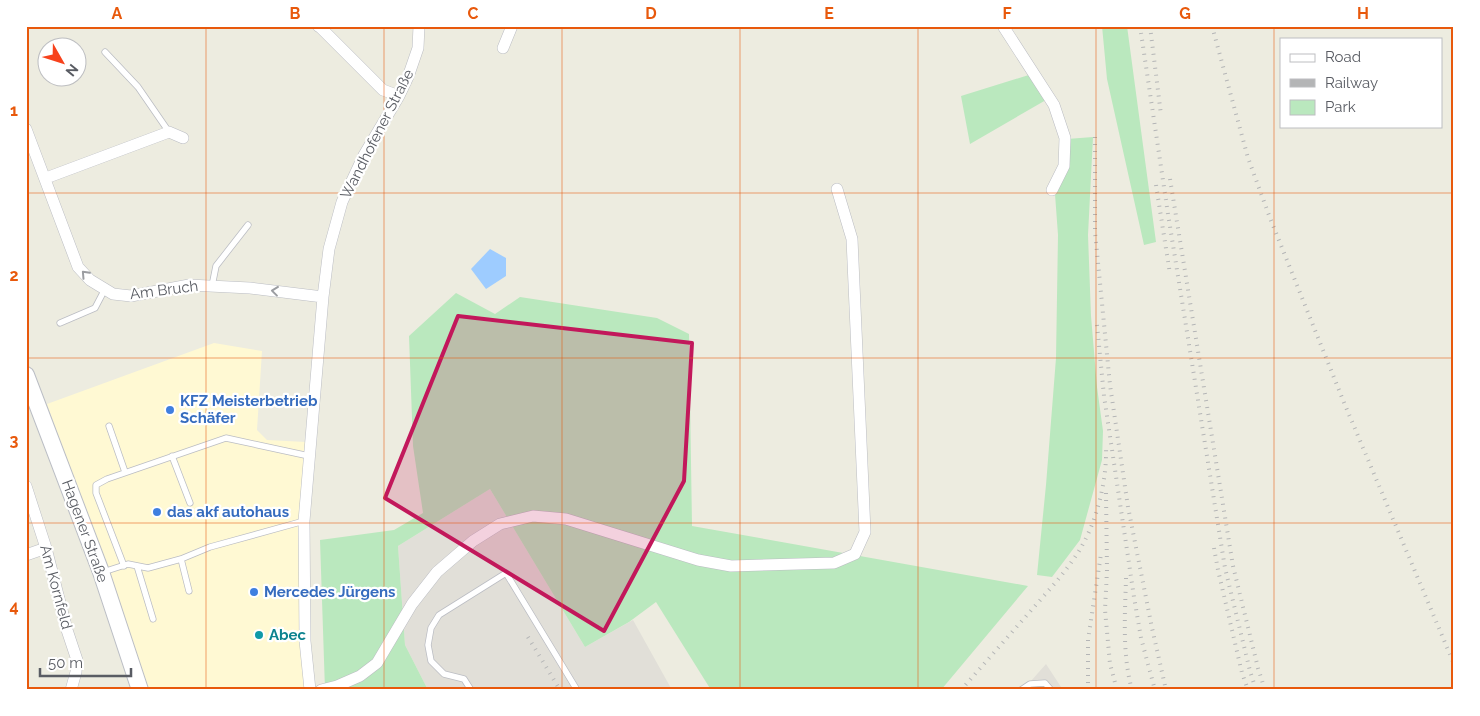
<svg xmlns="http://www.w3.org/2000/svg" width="1480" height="716" viewBox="0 0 1480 716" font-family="Raleway,sans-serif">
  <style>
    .commercial { fill: #fff9d3 }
    .industrial { fill: #e1dfd8 }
    .green { fill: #bae8be }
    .water { fill: #9eccff }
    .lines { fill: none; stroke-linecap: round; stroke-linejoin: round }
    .lane-casing { stroke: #bbbdc3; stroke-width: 7 }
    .street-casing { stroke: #bbbdc3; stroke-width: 12 }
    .secondary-casing { stroke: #bbbec5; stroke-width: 18 }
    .lane { stroke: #fff; stroke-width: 5.5 }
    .street { stroke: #fff; stroke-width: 11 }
    .secondary { stroke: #fff; stroke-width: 16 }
    .rail { stroke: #b4b5b6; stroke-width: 4; stroke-dasharray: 1 6; stroke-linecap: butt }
    .oneway { stroke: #9b9da1 }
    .marked { fill: #c2185b; fill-opacity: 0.2; stroke: #c2185b; stroke-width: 4; stroke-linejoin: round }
    .grid { fill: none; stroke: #e8590c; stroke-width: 1; stroke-opacity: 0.55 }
    .shop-dot { fill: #3f7fe0; stroke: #fff; stroke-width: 2 }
    .culture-dot { fill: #0f9aa8; stroke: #fff; stroke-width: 2 }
    .labels { text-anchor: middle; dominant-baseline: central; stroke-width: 4.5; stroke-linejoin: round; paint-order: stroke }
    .street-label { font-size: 15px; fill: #595c63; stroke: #fff }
    .shop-label { font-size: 15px; font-weight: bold; fill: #366cbe; stroke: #fff; text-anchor: start }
    .culture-label { font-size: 15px; font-weight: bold; fill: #0d838f; stroke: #fff; text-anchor: start }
    .neatline { fill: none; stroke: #e8590c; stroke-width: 2 }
    .grid-label { font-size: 16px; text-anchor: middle; font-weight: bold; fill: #e8590c }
  </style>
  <rect width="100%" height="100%" fill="#edece0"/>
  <path class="commercial" d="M214,343l48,8 -5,79 10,10 39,2 -1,248h-156l-102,-286z"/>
  <path class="industrial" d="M490,489l95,158 48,-27 39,70h-244l-23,-45 -7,-99z
    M1046,664l17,26h-40z"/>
  <path class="green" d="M1102,26h25l29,216 -12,3 -37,-166z
    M1032,74l14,26 -76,44 -9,-48z
    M1093,137l-5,98 3,81 6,71 6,44 -1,29 -22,80 -28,37 -15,-2 9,-90 10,-127 2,-123 -3,-41 12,-55z
    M456,293l39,21 25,-17 137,21 32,16 3,192 336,60 -87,104h-230l-55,-88 -27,20 -44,25 -95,-158 -92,57 7,99 23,45h-103l-5,-150 74,-10 29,-17 -10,-67 -4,-110z"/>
  <path class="water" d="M490,249l16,9v18l-20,13 -15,-20z"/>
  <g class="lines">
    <g class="lane-casing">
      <path id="lane" d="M105,52l33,35 31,45
        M212,286l4,-20 32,-41
        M60,323l35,-15 10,-19
        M109,426l16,46
        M172,456l18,47
        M181,559l8,32
        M124,566l-28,-73v-8l11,-6 119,-41 83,18
        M137,566l16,53
        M103,572l25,-8 20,4 33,-9 29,-12 94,-26
        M471,690l-7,-11 -20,-5 -13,-13 -3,-16 3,-17 8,-13 67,-42 71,117
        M1021,690l9,-6 15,-1 6,7"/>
    </g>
    <g class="street-casing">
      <path id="street" d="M318,26l3,2 62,62 16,6
        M1003,26l51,79 11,33 -1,28 -12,24
        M503,48l9,-22
        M26,129l52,138 12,13 23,14 18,2 58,-11 61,3 73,9
        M46,178l123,-46 14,6
        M26,486l20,62 21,82 10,30 -1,12 -5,18
        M26,555l20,-7
        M310,690l-5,-49 -1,-120 19,-224 6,-48 13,-47 22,-47 35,-59 9,-19 10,-29 1,-22
        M321,690l16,-4 23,-10 17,-13 35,-59 25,-32 36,-31 27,-17 33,-8 33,3 132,41 33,6 103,-3 21,-9 10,-22 -13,-293 -15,-50"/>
    </g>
    <g class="secondary-casing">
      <path id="secondary" d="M26,375l75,197 39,118"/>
    </g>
    <use href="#lane" class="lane"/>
    <use href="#street" class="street"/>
    <use href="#secondary" class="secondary"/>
    <path class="rail" d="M1140,26l28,188 57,354 25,103 6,19
      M1150,26l11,89
      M1212,26l36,132 22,60 75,187 109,259
      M1095,137v95l15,153 18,122 24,121 14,62
      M1170,179l63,387 25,102 7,22
      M1156,185l14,89
      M1097,325l7,71 30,201 7,41 14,52
      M1106,493l1,77 -2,40 5,54 7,26
      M1214,548l4,22 24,103 6,17
      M1126,578c-1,37 -4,76 6,112
      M528,637l32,53
      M961,690l96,-109c10,-13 20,-25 27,-39 14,-26 23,-64 22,-94
      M1088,690v-50l13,-86"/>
  </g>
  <defs><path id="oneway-chevron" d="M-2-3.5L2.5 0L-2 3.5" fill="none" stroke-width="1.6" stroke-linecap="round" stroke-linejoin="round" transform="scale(1.25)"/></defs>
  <g class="oneway">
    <use href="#oneway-chevron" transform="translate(85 274) rotate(-133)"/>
    <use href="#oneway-chevron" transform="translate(275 291) rotate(-173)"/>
  </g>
  <path class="marked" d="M458,316l234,27 -8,138 -80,150 -219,-133z"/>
  <path class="grid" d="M206,26v664M384,26v664M562,26v664M740,26v664M918,26v664M1096,26v664M1274,26v664M26,193h1428M26,358h1428M26,523h1428"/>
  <g class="shop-dot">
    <circle cx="170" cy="410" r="5"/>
    <circle cx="157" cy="512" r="5"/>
    <circle cx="254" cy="592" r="5"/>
  </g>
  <circle class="culture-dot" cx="259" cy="635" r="5"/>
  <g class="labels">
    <g class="street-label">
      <text transform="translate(377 134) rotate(-63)">Wandhofener Straße</text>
      <text transform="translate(164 290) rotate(-7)">Am Bruch</text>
      <text transform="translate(85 531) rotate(70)">Hagener Straße</text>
      <text transform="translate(56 587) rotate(75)">Am Kornfeld</text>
    </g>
    <g class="shop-label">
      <text x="180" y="401">KFZ Meisterbetrieb<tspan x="180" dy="17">Schäfer</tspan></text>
      <text x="167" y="512">das akf autohaus</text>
      <text x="264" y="592">Mercedes Jürgens</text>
    </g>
    <g class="culture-label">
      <text x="269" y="635">Abec</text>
    </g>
  </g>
  <rect width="1480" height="716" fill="none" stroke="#ffffff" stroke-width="55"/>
  <rect x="1280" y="38" width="162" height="90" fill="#ffffff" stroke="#bdbec1"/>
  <rect x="1290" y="54" width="25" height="8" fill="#ffffff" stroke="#bdbec1"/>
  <text x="1325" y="62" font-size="15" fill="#595c63">Road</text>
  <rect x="1290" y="79" width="25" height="8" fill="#b4b5b6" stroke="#bdbec1"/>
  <text x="1325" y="88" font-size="15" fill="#595c63">Railway</text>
  <rect x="1290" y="100" width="25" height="15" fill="#bae8be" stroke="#bdbec1"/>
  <text x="1325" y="112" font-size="15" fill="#595c63">Park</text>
  <g transform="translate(62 62) rotate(129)"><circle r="24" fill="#ffffff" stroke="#bdbec1"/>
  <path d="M0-4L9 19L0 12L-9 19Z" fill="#f7421c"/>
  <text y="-8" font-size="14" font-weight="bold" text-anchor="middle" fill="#595c63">N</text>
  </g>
  <path d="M40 668v8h91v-8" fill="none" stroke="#595c63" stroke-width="2.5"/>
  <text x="48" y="668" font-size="15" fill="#595c63" stroke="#ffffff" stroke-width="4" paint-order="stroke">50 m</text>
  <rect x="28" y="28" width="1424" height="660" class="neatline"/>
  <g class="grid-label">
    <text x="117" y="19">A</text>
    <text x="295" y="19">B</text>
    <text x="473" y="19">C</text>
    <text x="651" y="19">D</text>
    <text x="829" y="19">E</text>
    <text x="1007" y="19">F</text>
    <text x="1185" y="19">G</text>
    <text x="1363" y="19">H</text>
    <text x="14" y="116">1</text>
    <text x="14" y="281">2</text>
    <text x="14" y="446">3</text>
    <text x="14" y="612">4</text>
  </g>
</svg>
